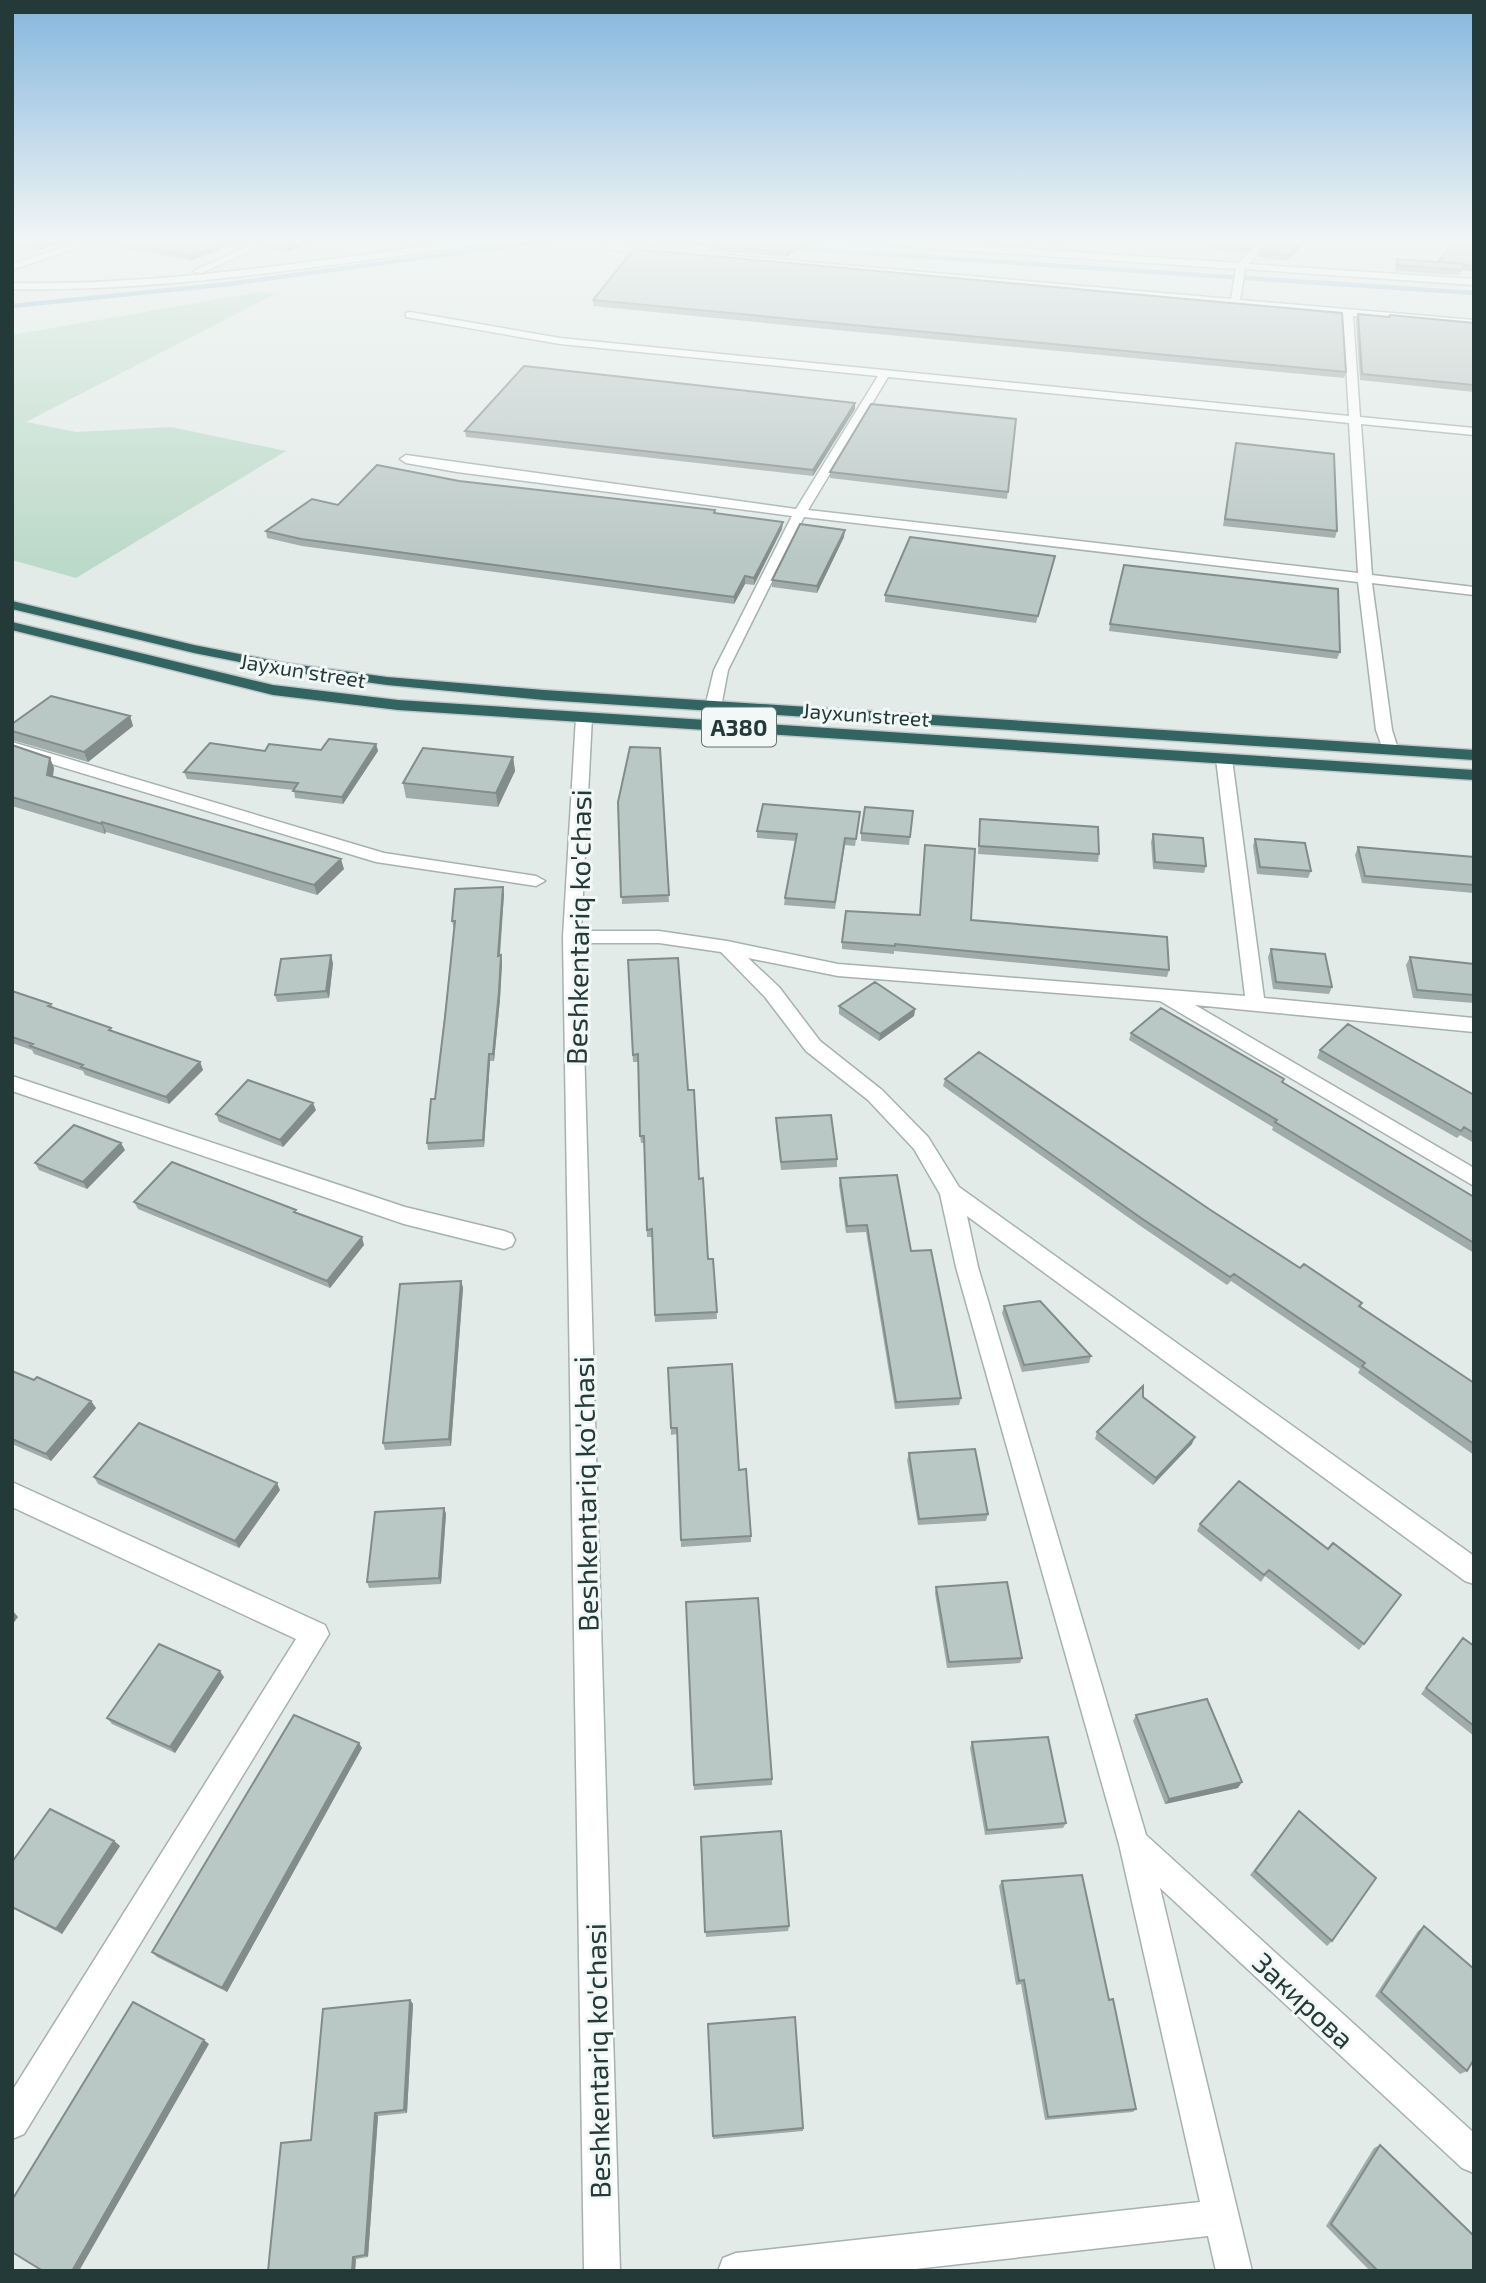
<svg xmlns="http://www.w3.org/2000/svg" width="1486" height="2283" viewBox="0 0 1486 2283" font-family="'Exo 2',sans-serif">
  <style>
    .green { fill: #bcdac9 }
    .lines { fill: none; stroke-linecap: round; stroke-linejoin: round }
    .stream { stroke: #8eb9cc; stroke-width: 4.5 }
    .minor-casing { stroke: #a5b2b0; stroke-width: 3 }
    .highway-casing { stroke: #c1c8c7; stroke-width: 3 }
    .minor { fill: #fff; fill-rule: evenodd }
    .highway { fill: #326461; fill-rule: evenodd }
    .wall { fill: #a0aca9 }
    .shaded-wall { fill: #828c8a }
    .building { fill: #bac8c5; stroke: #828c8a; stroke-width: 2 }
    .labels { text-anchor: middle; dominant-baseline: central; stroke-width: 6; stroke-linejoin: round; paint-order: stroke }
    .far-street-label { font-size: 21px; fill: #233a38; stroke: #f2f8f6 }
    .shield { fill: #f2f8f6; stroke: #617371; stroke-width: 2 }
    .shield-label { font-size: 23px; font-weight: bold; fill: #233a38 }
    .near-street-label { font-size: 28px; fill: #233a38; stroke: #f2f8f6 }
  </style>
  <rect width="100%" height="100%" fill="#e2ebe8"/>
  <path class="green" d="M261,292l14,2 -249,128 50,10 95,-5 115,24 -210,127 -64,-18v-225z"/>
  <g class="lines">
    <path class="stream" d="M628,240l94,4
      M789,248l685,45
      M12,306l217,-22 323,-44"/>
    <g class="minor-casing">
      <path id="minor" d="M85,240h13l-86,30v-6z
        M263,240h12l-74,33 -8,-2z
        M476,240h25l-5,3c-161,20 -321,49 -484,46v-6c156,3 310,-24 464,-43z
        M849,240h42l347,23 25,-23h9l-24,24 226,15v6l-229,-16 -5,31 234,20v6l-121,-10 7,101 114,11v7l-113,-11 11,151 102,12v8l-102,-12 20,147 6,19 -2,3h-12l-8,-22 -18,-148 -554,-65 -76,153 -7,37 -3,3h-10l-3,-3 9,-37 78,-154 -335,-44 -51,-9 -6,-4 6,-4 390,54 82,-133 -318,-32 -154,-27v-4l4,-1 150,26 789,78 -6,-101 -615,-54 -5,-3 5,-3 503,44 5,-30 -382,-26zM888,377l461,46 9,150 -550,-63z
        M608,244l53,5 5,3 -5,3 -56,-6 -2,-2z
        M584,712l8,5 -11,214h78l68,10 111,23 407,32 -29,-237 8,-5 8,5 32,239 210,20v14l-279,-27 279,163v18l-314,-185 -322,-25 -90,-18 31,29 41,54 62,49 46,47 31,50 515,369v28l-9,-3 -498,-365 11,51 168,568 328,298v40l-12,-5 -302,-280 92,383h-36l-8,-35 -311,35h-179l5,-13 13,-5 464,-51 -81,-358 -163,-577 -16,-73 -26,-45 -46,-49 -62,-49 -41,-54 -44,-45 -62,-9h-78l39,1328h-36l-21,-1334 13,-220z
        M12,742l372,111 152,23 9,5 -9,5 -160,-24 -364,-110z
        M12,1076l393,131 99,24 8,3 3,6 -3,6 -8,3 -100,-25 -392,-133z
        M12,1482l313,143 4,9 -305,500 -12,5v-48l284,-452 -284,-132z"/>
    </g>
    <g class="highway-casing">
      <path id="highway" d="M12,601l182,44 91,18 102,14 157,13 930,60v10l-930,-60 -157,-15 -102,-14 -91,-18 -182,-44z
        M12,622l261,63 125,15 1076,70v10l-1076,-70 -125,-15 -261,-65z"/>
    </g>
    <use href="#minor" class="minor"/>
    <use href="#highway" class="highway"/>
  </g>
  <path class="wall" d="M12,240h55l-29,11 -26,-5z
    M98,240h159l-10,4 -10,-2 -46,19 -93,-18z
    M268,240h46l-27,12 -22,-4 -2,-6z
    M816,240l-30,17 -77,-7v-5z
    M1034,240h33l-6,4z
    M1213,240h46l-15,14 -35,-6 1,-5z
    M1272,240h36l-22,21 -27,-4 1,-6z
    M1474,240v32l-12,-2 -3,5 -64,-4 2,-12 41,3 1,-1z
    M593,300l753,72 -2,6 -487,-46 -264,-26z
    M1358,314l116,9v69l-114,-12 -4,-60z
    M855,403v6l-42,67 -347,-39 -1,-6z
    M1016,419l-9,80 -177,-21v-6z
    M1236,443l101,88 -2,7 -112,-12z
    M459,481l256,29 1,3 66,16 -28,56 -9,-1 -11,20 -432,-58 -35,-8 -1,-7 72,-26z
    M844,537l-27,56 -45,-6v-7z
    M1055,556l-19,67 -151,-21v-7z
    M1110,624l230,28 -3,7 -228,-28z
    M130,716l3,10 -45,36 -76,-22v-16z
    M376,744l2,7 -35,53 -48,-6 -1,-8 -107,-11 -3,-7 81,-21 56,-1z
    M12,745l38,13 4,10 -1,9 291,92 -27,26 -211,-63 -1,2 -93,-28z
    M660,748l9,154 -47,2 -4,-102z
    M513,757l2,14 -17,36 -92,-9 -3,-15z
    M913,811l-4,34 -48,-4v-8z
    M859,819l-4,27 -10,-1 -10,64 -51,-4 1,-7 11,-57 -39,-3v-7z
    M980,819l119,35 -1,8 -120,-8z
    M1153,834l53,32 -2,7 -51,-4 -2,-27z
    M1255,839l56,32 -3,7 -51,-4 -4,-28z
    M1358,847l116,10v36l-112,-10 -7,-28z
    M504,894l-4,62 2,7 -2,36 -6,62h-4l-6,86 -56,3 -1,-7 8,-44 19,-170 -2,-8z
    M919,915l52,5 198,50 -2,7 -273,-26v3l-52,-5v-7z
    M1271,949l61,38 -3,7 -56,-5 -5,-32z
    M1410,957l64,7v39l-61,-5 -7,-33z
    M628,960l60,130 20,169h5l4,60 -62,3 -3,-85h-5l-3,-94h-3l-1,-7 -2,-74h-5z
    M333,963l-4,35 -52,4 -2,-7z
    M12,991l39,13 2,4 58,20 1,3 88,31 3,8 -34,34 -84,-29 -2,-4 -49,-17 -2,-4 -20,-7z
    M839,1006l76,3 -1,7 -35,25 -40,-27z
    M1131,1033l151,49 192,115v56l-202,-123 1,-3 -144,-87z
    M1320,1050l154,45v48l-14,-8 -3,3 -140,-80z
    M945,1079l264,130 91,59 62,35 -2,4 114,76v72l-116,-82 2,-4 -129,-88 -4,4 -88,-60 -196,-139z
    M316,1110l-33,37 -64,-25 -3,-8z
    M776,1118l61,41v8l-56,3 -5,-45z
    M125,1150l-38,39 -48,-19 -4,-7z
    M840,1178l71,73 50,147 -2,7 -64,4 -29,-177 -20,1 -7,-48z
    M134,1202l163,11 67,32 -34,43 -192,-79z
    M461,1281l2,7 -12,158 -66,4 -2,-7z
    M1004,1306l87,50 -2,7 -67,9 -20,-59z
    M668,1368l71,102 12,66v6l-70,5 -4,-113 -6,1z
    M12,1371l22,9 57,21 5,7 -45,53 -39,-17z
    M1143,1397l49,47 -39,41 -58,-46 2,-7z
    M909,1453l79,61 -2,7 -68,4 -11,-65z
    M94,1477l186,13 -41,58 -141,-64z
    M444,1508l2,6 -5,70 -72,4 -2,-6z
    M1200,1524l128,25 73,46 -42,55 -94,-74 -4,6 -64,-51z
    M936,1587l86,71 -2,5 -73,5 -12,-75z
    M686,1602l86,177v6l-78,5z
    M1463,1638l11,8v90l-53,-42z
    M224,1677l-49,76 -63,-29 -5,-6z
    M1136,1715l102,73 -73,16 -32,-83z
    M972,1742l94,81 -3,5 -78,7 -15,-87z
    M362,1748l-135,244 -70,-35 -5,-5z
    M1299,1811l33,130 -5,5 -77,-71z
    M701,1837l88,89 -1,5 -82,6z
    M114,1841l6,5 -58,88 -50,-26v-46z
    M1002,1881l134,228 -3,3 -88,8 -24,-136 -5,1 -17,-99z
    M1424,1926l43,145 -7,3 -85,-78 43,-65z
    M410,2000l3,4 -6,109 -29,3 -10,141 -12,2 -1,12 -44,-131z
    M708,2024l95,104v3l-90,8z
    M1380,2145l94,126h-104l-44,-45 48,-78z"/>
  <path class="shaded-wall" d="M51,240h16l-29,11 -2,-5z
    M228,240h8l1,2 -46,19 -1,-5z
    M246,240h11l-10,4z
    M300,240h14l-27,12 -1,-6z
    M807,240h9l-30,17 1,-5z
    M1255,240h4l-15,14 1,-5z
    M1304,240h4l-22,21 1,-5z
    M855,403v6l-42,67v-6z
    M783,522l-1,7 -28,56v-7z
    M845,530l-1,7 -27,56v-7z
    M745,576v8l-11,20v-7z
    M130,716l3,10 -45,36 -4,-10z
    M376,744l2,7 -35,53 -1,-7z
    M513,757l2,14 -17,36 -2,-14z
    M50,758l4,10 -3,17 -4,-10z
    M102,822l4,10 -1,2 -3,-10z
    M341,859l3,10 -27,26 -3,-10z
    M503,887l1,7 -5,69 -1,-7z
    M331,955l2,8 -4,35 -3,-7z
    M501,955l1,8 -2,36 -6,62 -1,-7z
    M915,1009l-1,7 -35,25 1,-7z
    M489,1054l1,7 -6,86 -1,-7z
    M200,1062l3,8 -34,34 -3,-7z
    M313,1103l3,7 -33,37 -3,-7z
    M121,1143l4,7 -38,39 -4,-7z
    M362,1237l2,8 -34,43 -3,-7z
    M461,1281l2,7 -12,158 -2,-7z
    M91,1401l5,7 -45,53 -5,-7z
    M1195,1437l-3,7 -39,41 3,-7z
    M277,1483l3,7 -41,58 -4,-7z
    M444,1508l2,6 -5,70 -2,-6z
    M13,1611l5,6 -6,8v-13z
    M220,1671l4,6 -49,76 -5,-6z
    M359,1743l3,5 -135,244 -5,-4z
    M1242,1782l-4,6 -73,16 4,-5z
    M114,1841l6,5 -58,88 -6,-5z
    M410,2000l3,4 -6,109 -3,-3z
    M204,2040l5,4 -130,227h-7z
    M375,2113l3,3 -10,141 -3,-2z
    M353,2257l3,2 -1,12h-3z"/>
  <path class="building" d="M12,240h39l-15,6 -24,-5z
    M110,240h118l-38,16z
    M268,240h32l-14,6 -23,-4z
    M718,240h89l-20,12 -78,-7z
    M1213,240h42l-10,9 -35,-6z
    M1272,240h32l-17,16 -27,-5z
    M1455,240h19v26l-10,-1 -3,5 -65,-5 1,-6 66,5 -24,-3z
    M634,249l708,64 4,59 -753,-72z
    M1358,314l31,3 1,-2 84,8v62l-112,-11z
    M524,366l331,37 -42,67 -348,-39z
    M871,404l145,15 -8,73 -178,-20z
    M1236,443l98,11 3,77 -112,-12z
    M377,465l82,16 256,29 -1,3 69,9 -29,56 -9,-2 -11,21 -433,-58 -35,-8 46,-32 26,6z
    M800,524l45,6 -28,56 -45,-6z
    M910,537l145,19 -17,60 -153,-21z
    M1124,565l214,24 2,63 -230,-28z
    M51,696l79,20 -46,36 -72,-21v-7z
    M329,739l47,5 -34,53 -49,-6 5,-8 -114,-11 26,-29 55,8 4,-7 52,6z
    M12,745l38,13 -3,17 294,84 -27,26 -212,-63v2l-90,-27z
    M630,747l30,1 9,147 -48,2 -3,-95z
    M423,748l90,9 -17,36 -93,-10z
    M763,804l97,8 -4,27 -11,-1 -10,64 -50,-4 12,-64 -40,-3z
    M865,807l48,4 -3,26 -49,-4z
    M980,819l118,8 1,27 -120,-8z
    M1153,834l50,4 3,28 -51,-4z
    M1255,839l50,4 6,28 -51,-4z
    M925,845l50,4 -4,71 196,17 2,33 -274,-26v2l-53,-4 4,-31 74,4z
    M1358,847l116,10v28l-109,-9z
    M503,887l-5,69 3,-1 -2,36 -6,63h-4l-6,86 -56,3 4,-44h4l10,-82 10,-96h-3l3,-32z
    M1271,949l54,5 7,33 -56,-5z
    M331,955l-5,36 -51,4 6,-36z
    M1410,957l64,7v31l-57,-5z
    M678,958l10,132h6l5,89 4,-1 5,81h5l4,53 -62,3 -3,-86 -5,1 -3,-94h-4l-2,-82 -5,1 -5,-95z
    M875,982l40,27 -35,25 -41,-28z
    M12,991l39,13 -3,2 63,22 -2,2 91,32 -34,35 -85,-30 2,-2 -53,-19 3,-2 -21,-7z
    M1161,1008l123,71 -2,3 192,115v46l-199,-121 2,-2 -146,-87z
    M1348,1024l126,71v38l-10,-6 -3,4 -141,-81z
    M979,1052l230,157 91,59 4,-4 58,39 -3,3 115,77v61l-112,-78 3,-3 -131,-89 -4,3 -89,-59 -196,-139z
    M248,1080l65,23 -33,37 -64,-26z
    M831,1115l6,44 -56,3 -5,-44z
    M74,1125l47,18 -38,39 -48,-19z
    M172,1162l124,48 -2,2 68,25 -35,44 -193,-79z
    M897,1175l14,76 20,-1 30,148 -65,4 -29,-177 -20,1 -7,-48z
    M461,1281l-12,158 -66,4 17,-159z
    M1040,1301l51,55 -67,9 -20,-59z
    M732,1364l7,106 7,-1 5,67 -70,4 -4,-112h-6l-3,-60z
    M12,1371l22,9 3,-3 54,24 -45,53 -34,-15z
    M1143,1386v11l52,40 -39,41 -59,-46z
    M139,1423l138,60 -42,58 -141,-64z
    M975,1449l13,65 -69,5 -10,-66z
    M1239,1481l89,68 5,-6 68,52 -37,49 -95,-74 -5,5 -64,-51z
    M444,1508l-5,70 -72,4 8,-70z
    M1007,1582l15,76 -73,4 -13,-75z
    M758,1598l14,181 -78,6 -8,-183z
    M1463,1638l11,8v80l-48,-38z
    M159,1644l61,27 -50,76 -63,-29z
    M1207,1699l35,83 -73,17 -33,-84z
    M294,1715l65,28 -137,245 -70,-36z
    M1048,1737l18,86 -79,7 -15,-88z
    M50,1809l64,32 -58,88 -44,-22v-45z
    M1299,1811l77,67 -44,63 -77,-70z
    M781,1831l8,95 -84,6 -4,-95z
    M1082,1875l27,125 4,-1 23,110 -88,8 -24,-137 -5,1 -17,-100z
    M1424,1926l50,43v90l-7,12 -86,-79z
    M410,2000l-6,110 -29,3 -10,142 -12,2 -1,14h-84l13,-128 30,-3 12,-131z
    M133,2002l71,38 -132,231h-29l-31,-19v-52z
    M795,2017l8,111 -90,8 -5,-112z
    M1380,2145l94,91v35h-96l-47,-47z"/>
  <linearGradient id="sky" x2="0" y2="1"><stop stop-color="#84b6dd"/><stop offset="0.43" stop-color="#f2f6f5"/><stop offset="1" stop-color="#f2f6f5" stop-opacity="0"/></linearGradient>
  <rect width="1486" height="559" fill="url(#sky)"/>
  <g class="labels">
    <g class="far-street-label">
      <text transform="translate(303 670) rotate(9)">Jayxun street</text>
      <text transform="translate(866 714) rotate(4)">Jayxun street</text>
    </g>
    <rect class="shield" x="702" y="707.5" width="74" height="39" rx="5"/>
    <g class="shield-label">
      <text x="739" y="727">A380</text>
    </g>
    <g class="near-street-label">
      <text transform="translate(578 927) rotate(-89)">Beshkentariq ko'chasi</text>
      <text transform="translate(585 1494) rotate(-91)">Beshkentariq ko'chasi</text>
      <text transform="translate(1304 2000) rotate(43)">Закирова</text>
      <text transform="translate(597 2061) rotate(-91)">Beshkentariq ko'chasi</text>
    </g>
  </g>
  <rect width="1486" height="2283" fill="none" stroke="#233a38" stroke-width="28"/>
</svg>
